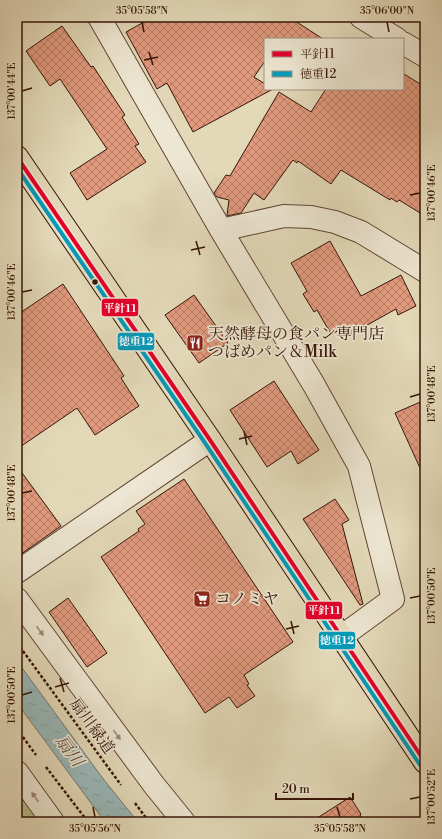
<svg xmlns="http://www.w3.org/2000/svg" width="442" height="839" viewBox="0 0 442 839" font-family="'Libre Bodoni','Noto Serif JP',serif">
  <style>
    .park { fill: url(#park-dots); stroke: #786949 }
    .water { fill: url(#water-ripples); stroke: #717672 }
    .building { fill: url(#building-cross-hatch); stroke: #361407 }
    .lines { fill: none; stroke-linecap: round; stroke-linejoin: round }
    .minor-casing { stroke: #614534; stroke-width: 24 }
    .primary-casing { stroke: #361407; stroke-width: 24 }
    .path { stroke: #361407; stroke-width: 2.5; stroke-dasharray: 3 2; stroke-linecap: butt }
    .minor { stroke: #ede6d2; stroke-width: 22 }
    .primary { stroke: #e3d9b9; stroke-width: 22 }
    .bus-1-casing { stroke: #ede6d2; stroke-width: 7 }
    .bus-2-casing { stroke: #ede6d2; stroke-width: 7 }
    .bus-1 { stroke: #e4002b; stroke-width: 4 }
    .bus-2 { stroke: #059aba; stroke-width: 4 }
    .oneway { fill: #9b8877 }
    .ticks { fill: none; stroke: #361407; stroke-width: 1.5 }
    .bus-dot { fill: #361407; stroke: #ede6d2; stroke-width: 1.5 }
    .labels { text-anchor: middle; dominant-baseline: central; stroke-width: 3.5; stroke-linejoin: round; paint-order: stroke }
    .poi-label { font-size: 16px; fill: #361407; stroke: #ede6d2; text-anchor: start }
    .street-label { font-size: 16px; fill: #361407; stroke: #ede6d2 }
    .water-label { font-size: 17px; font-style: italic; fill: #594d45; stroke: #ede6d2 }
    .line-badge { stroke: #ede6d2; stroke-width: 1.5 }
    .badge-label { font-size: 11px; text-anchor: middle; font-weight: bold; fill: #fff }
    .neatline { fill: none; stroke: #361407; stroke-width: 1.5 }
    .ticks-label { font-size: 10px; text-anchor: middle; fill: #361407 }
  </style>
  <defs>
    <pattern id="park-dots" width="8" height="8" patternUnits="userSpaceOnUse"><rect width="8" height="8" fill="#b9be8b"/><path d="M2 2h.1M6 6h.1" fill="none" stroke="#a0a276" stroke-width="1.8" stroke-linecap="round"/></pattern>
    <pattern id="water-ripples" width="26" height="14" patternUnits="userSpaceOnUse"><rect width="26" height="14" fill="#99b8b9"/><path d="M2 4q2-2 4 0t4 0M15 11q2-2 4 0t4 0" fill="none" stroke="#849d9e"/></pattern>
    <pattern id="building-cross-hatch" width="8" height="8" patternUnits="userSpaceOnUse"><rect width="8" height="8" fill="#e19a7e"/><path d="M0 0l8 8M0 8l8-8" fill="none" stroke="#b77c65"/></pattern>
  </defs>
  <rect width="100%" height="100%" fill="#e3d9b9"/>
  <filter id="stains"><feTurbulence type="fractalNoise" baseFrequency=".005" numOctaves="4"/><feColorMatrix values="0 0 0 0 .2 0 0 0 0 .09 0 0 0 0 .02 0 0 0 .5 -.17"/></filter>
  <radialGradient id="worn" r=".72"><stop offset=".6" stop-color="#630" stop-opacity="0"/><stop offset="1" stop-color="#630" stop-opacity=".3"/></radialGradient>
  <path class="park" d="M17,790l23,32h-23z"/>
  <path class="water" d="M17,661l87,119 34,42h-33l-88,-119z"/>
  <path class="building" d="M153,17h136l34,22h-58v22l-11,16 11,7v5h8l-80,43 -26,-49 -10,6 -31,-57z
    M62,26l29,41 2,-1 32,49 -3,2 17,27 -4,2 11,16 -59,38 -17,-27 37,-24 -47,-70 -10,7 -24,-35z
    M404,74l21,13v129l-26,-16 -2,2 -6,-4 -1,2 -49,-30 -10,14 -33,-23 -1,2 -4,-3 -29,40 -10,-7 -13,20 -14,3v-1l2,-15 -12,-3 -3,-4 12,-18 4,1 49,-84 32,20 15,-23h77v-13z
    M330,241l31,55 40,-21 15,31 -18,9 -2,-6 -54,30 -4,-8 -7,3 -14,-24 -3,2 -11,-18 4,-3 -16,-28z
    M63,284l61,92 -3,2 18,28 -44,29 -18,-27 -60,41v-134z
    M194,295l34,48 -29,20 -34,-48z
    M274,381l45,69 -21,14 -7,-13 -24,16 -37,-57z
    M425,400v79l-30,-66z
    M17,466l44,60 -44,31z
    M184,479l109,163 -49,33 5,9 -2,1 8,11 -18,12 -8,-11 -24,16 -104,-156 38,-26 -1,-2 7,-5 -9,-13z
    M335,499l14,21 -7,4 21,80 -3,1 -57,-86z
    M68,598l39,55 -20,14 -38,-55z
    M350,797l11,17 -1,1 4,7h-53z"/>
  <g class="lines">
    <g class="minor-casing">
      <path id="minor" d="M99,17l122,213 93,155 45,81 34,133 -52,38
        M361,17l36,22
        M403,43l22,13
        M221,230l63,-14 27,1 24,5 26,10 64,39
        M17,572l193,-132
        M17,599l137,186 30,37
        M17,772l36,50"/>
    </g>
    <g class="primary-casing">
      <path id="primary" d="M17,157l193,283 215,322"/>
    </g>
    <path class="path" d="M20,647l101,138
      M17,729l19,26
      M46,767l42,55
      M135,803l14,19"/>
    <use href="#minor" class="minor"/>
    <use href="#primary" class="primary"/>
    <g class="bus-1-casing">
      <path id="bus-1" d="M17,157l193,283 215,322"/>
    </g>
    <g class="bus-2-casing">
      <path id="bus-2" d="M17,168l188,275 215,322"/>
    </g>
    <use href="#bus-1" class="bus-1"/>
    <use href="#bus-2" class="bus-2"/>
  </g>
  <defs><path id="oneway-solid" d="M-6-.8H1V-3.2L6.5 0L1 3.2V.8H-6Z"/></defs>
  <g class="oneway">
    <use href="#oneway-solid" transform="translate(40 631) rotate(54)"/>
    <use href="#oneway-solid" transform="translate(117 735) rotate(54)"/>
    <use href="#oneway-solid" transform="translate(35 797) rotate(-125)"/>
  </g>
  <path class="ticks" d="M142,22l2,10M387,22l2,10M149,52l4,13M144,60l14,-3M22,91l10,-3M410,195l10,-2M196,241l4,14M191,250l14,-3M22,292l10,-2M410,397l10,-3M244,431l3,14M239,439l13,-3M22,493l10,-2M410,598l10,-2M291,621l3,13M286,629l13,-3M60,678l4,14M55,687l14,-4M22,695l10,-3M410,799l10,-2M93,807l2,10M337,807l3,10"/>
  <defs>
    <g id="restaurant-square" transform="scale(0.9)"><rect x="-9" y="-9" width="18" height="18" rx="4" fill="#8f2418" stroke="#ede6d2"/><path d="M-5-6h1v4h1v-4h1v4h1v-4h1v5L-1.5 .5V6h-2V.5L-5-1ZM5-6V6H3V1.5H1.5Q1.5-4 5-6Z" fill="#fff"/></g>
    <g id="supermarket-square" transform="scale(0.9)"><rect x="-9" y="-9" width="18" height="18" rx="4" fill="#8f2418" stroke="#ede6d2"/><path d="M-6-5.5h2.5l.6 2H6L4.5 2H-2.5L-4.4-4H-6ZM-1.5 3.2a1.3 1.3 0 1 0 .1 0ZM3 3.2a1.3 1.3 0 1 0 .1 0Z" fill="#fff"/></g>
  </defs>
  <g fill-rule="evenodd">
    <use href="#restaurant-square" x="195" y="343"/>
    <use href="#supermarket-square" x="202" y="599"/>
  </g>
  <circle class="bus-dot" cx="95" cy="282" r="3.5"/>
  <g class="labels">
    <g class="poi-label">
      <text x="208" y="334">天然酵母の食パン専門店<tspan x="208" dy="18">つばめパン＆Milk</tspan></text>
      <text x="215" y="599">コノミヤ</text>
    </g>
    <g class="street-label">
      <text transform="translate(92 726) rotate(54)">扇川緑道</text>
    </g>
    <g class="water-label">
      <text transform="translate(69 751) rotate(54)">扇川</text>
    </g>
  </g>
  <g class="line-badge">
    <rect x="101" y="298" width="38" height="19" rx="4" fill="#e4002b"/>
    <rect x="117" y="332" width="38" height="19" rx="4" fill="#059aba"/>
    <rect x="305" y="601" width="38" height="19" rx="4" fill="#e4002b"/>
    <rect x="318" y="631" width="38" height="19" rx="4" fill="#059aba"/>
  </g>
  <g class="badge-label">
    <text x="120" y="312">平針11</text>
    <text x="136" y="345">徳重12</text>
    <text x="324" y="614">平針11</text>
    <text x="337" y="644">徳重12</text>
  </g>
  <rect width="442" height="839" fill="none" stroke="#e3d9b9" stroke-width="44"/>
  <rect x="264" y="38" width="140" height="52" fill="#ede6d2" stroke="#a49281"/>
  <rect x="272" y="51" width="20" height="6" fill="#e4002b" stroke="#a49281"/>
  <text x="300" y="58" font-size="12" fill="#361407">平針11</text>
  <rect x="272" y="71" width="20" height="6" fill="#059aba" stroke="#a49281"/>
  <text x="300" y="78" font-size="12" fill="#361407">徳重12</text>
  <path d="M276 793v6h77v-6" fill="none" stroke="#361407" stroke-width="2"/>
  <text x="282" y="793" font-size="12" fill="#361407" stroke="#ede6d2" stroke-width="3" paint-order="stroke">20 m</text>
  <rect x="22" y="22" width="398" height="795" class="neatline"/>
  <g class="ticks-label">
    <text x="142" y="14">35°05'58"N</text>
    <text x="387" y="14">35°06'00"N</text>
    <text transform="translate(11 91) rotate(-90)" y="4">137°00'44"E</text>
    <text transform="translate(431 193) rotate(-90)" y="4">137°00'46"E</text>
    <text transform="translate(11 292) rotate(-90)" y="4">137°00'46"E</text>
    <text transform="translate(431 394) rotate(-90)" y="4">137°00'48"E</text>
    <text transform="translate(11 493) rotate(-90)" y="4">137°00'48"E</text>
    <text transform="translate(431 596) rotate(-90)" y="4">137°00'50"E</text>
    <text transform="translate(11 695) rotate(-90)" y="4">137°00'50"E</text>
    <text transform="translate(431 797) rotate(-90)" y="4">137°00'52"E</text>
    <text x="95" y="832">35°05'56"N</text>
    <text x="340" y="832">35°05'58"N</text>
  </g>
  <rect width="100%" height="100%" filter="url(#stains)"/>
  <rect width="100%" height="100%" fill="url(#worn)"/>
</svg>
